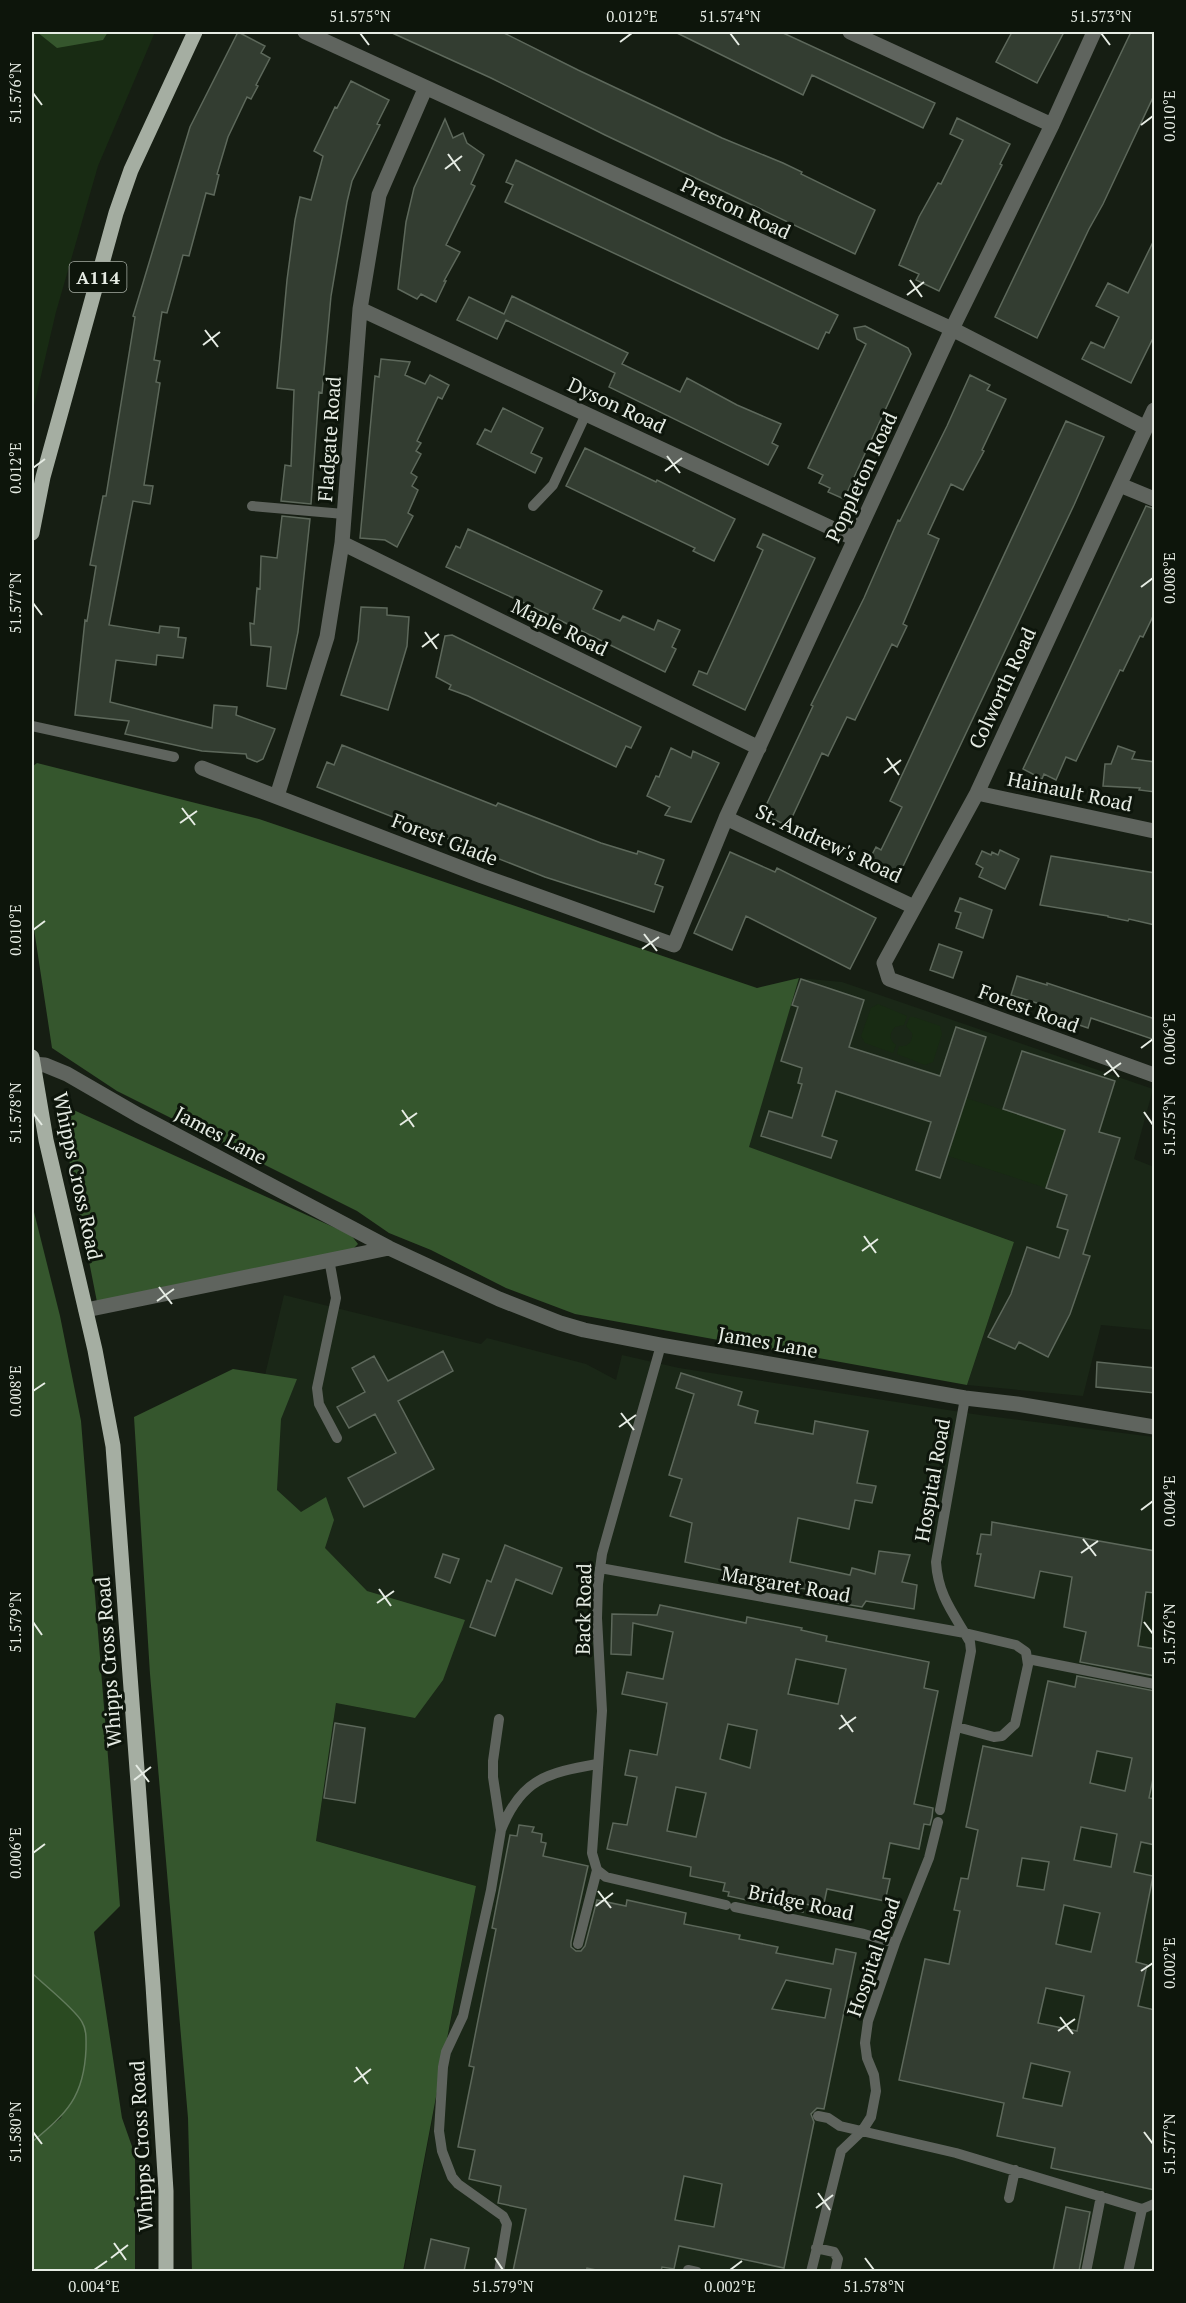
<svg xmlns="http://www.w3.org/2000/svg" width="1186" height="2303" viewBox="0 0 1186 2303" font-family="'PT Serif',serif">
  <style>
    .built { fill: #1a2717 }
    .green { fill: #182b13 }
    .forest { fill: #35562d }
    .water { fill: #2a4a21; stroke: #627b5c; stroke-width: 1.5 }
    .building { fill: #333d31; stroke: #5d685b; stroke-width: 1.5; fill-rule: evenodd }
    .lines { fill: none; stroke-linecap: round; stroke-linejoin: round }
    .service { stroke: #5f645e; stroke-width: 10 }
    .minor { stroke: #5f645e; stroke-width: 15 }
    .tertiary { stroke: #5f645e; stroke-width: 15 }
    .primary { stroke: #a5aea2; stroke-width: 15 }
    .ticks { fill: none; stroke: #e6ece4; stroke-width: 2 }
    .labels { text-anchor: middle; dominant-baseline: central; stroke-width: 6; stroke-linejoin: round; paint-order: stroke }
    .shield { fill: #0d150b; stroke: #a5aca3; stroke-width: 1.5 }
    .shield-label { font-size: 18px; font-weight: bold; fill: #e6ece4 }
    .street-label { font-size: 20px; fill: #e6ece4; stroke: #0d150b }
    .neatline { fill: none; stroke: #e6ece4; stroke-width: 2 }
    .ticks-label { font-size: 15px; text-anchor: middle; fill: #e6ece4 }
  </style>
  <rect width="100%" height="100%" fill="#161e13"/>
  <path class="built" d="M799,978l43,4 311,107 -19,70 20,8v163l-53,-5 -18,71 -116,-11 47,-143 -266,-95z
    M284,1295l197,49 6,-6 99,26 30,16 6,-25 57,13 301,47 174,22v834h-750l72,-385 -160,-45 20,-138 79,15 -211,-86z"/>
  <path class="green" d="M32,32h123l-57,134 -42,146 -24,102z
    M878,1004l29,12 -3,9 -9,2c-6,6 -6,13 1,18l-3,8 -28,-10 -4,-7 10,-28z
    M910,1017h4l26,9 2,8 -9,28 -8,3 -28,-11 2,-8c9,1 14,-4 13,-13l-6,-7z
    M966,1098l99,32 -19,58 -98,-32z"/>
  <path class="forest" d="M37,32h71l-5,8 -46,8z
    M37,763l222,56 498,169 42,-10 -50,169 265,95 -47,143 -392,-71 -69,-26 -75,-38 -42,-17 -32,-22 -240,-120 -65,-43 -20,-132v-149z
    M58,1103l293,132 7,9 -5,5 -256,53z
    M32,1204l28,112 21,105 39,485 -26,26 28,186 13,37v116h-103v-129l29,-24 24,-56 1,-28 -3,-11 -6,-8 -45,-42z
    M233,1369l64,10 -16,40 -4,71 24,22 25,-15 8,23 -9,28 42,43 98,29 -22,60 -28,38 -79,-15 -20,138 160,45 -73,385h-211l-4,-153 -38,-444 -16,-257z"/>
  <path class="water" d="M32,1973c12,12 43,36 50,49 5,8 4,18 4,27 -2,48 -19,64 -54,93z"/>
  <path class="building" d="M238,32l27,14 -4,7 9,5 -14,27 2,1 -7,13 -4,-2 -19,40 -11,37 2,1 -5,20 -8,-2 -17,63 -6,-1 -16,58 -5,-1 -8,48 6,1 -4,21 4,1 -16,102 9,1 -3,18 -17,-3 -24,124 50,8 1,-7 19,2 -1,9 8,1 -3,20 -26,-3 -1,10 -40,-5 -6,42 102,26 2,-23 23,2 -1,8 39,14 -12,30 -6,3 -10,-4 -1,-4 -44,-3 -77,-17 4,-13 -54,-6 10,-95 2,1 9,-55 -6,-1 13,-69h3l29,-179 -2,-1 57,-189z
    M390,32h112l76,38 144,68 61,25 19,9 -1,2 74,36 -20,44 -250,-119 -114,-57z
    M675,32h106l154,71 -12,25 -111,-53 -9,20z
    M1012,32h52l-27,51 -41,-21z
    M1131,32h24v61l-52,111 -14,25 -52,109 -42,-21z
    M351,81l38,19 -12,24 3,1 -28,56 -5,21 -16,94 -9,97 -3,-1 -8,112 -30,-3 4,-36 6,1 3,-76 -17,-2 10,-108 8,-60 5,-23 11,3 12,-44 -9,-5 21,-44 2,1z
    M957,118l53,26 -10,20 2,1 -63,126 -23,-11 3,-6 -20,-9 20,-48 19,-34 3,1 22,-44 -13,-6z
    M445,119l8,19 10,-5 4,10 17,12 -13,29 4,2 -29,59 14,7 -16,29h2l-10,21 -15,-8 -4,5 -19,-10 8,-67 8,-34z
    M516,160l322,155 -9,18 -3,-1 -8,17 -313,-147 8,-17 -7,-3z
    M1155,238v96l-24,49 -49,-24 9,-17 13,6 15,-31 -23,-11 12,-23 20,10z
    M512,296l116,57 -6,11 58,28 7,-14 50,27 44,19 -9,19 6,3 -10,19 -159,-78 6,-14 -109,-53 -9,19 -40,-19 12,-23 35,17z
    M865,326l43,22 3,6 -67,145 -16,-7 2,-4 -11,-5 4,-8 -15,-7 58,-124 -9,-5 -3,-11z
    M381,359l29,3 -5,13 20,9 5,-9 19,10 -7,14 -4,-2 -21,44 4,2 -5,8 5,3 -10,19 6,4 -5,9 6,4 -10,23 5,3 -16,31 -12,-7 -25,-2 15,-162 4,1z
    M970,375l20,10 -3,5 19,9 -24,51 2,1 -21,39 -12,-6 -23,50 11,5 -36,85 4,2 -10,21 -5,-3 -37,76 -8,-3 -19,39 -6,-3 -34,73 -26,-12 51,-108 -2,-1 53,-107 34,-78 2,1 47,-95z
    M503,408l40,20 -12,25 11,5 -7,15 -58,-29 8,-15 6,3z
    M1066,421l38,16 -30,68 -177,374 -30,-15 9,-17 5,3 21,-43 -12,-6z
    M585,448l71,34 1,-2 78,39 -21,42 -21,-10 2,-3 -129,-62z
    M1146,506l9,3v103l-12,25 -3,-1 -17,35 -3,-1 -44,91 -10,-4 -10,23 -12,-6 -2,5 -19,-10z
    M282,516l28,3 -12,113 -12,57 -19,-3 4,-39 -20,-2 -1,-22 4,1 3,-36 3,1 1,-33 16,2z
    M468,529l134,62 -9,18 27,12 3,-5 31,14 4,-10 22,10 -8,17 4,2 -11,23 -130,-64 -89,-41 10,-21 4,2z
    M763,534l52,24 -70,152 -52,-25 6,-14 8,3 27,-59 29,-65 -6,-3z
    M361,607l26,1v7l22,2 -2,29 -19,64 -47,-15 17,-54z
    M452,635l189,92 -10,21 -5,-2 -10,21 -148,-71 -19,-7 2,-4 -15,-8 9,-41z
    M342,745l154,61 2,-3 103,40 36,11 1,-3 26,9 -9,24 8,3 -9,25 -109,-35 -228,-90 10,-25 7,3z
    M1118,746l17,6 -3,7 23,3v30l-16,-2 1,-2 -37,-2 2,-22h6z
    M671,748l20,10 2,-7 26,12 -28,59 -26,-7 5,-8 -23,-11 9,-20 3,1z
    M1000,850l19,9 -14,30 -26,-12 4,-9 -7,-4 6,-13 9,4 1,-3 6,3z
    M730,852l45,20 2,-4 99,50 -26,51 -104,-53 -14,34 -38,-17z
    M1051,856l104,17v52l-26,-6 -1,2 -20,-4v-1l-68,-11z
    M960,898l32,12 -9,28 -27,-10 5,-15 -6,-2z
    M939,944l23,8 -9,26 -23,-8z
    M1017,976l30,9v-2l108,36v21l-64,-22 -3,10 -50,-17 2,-7 -29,-9z
    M801,979l63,21 -15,47 91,29 16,-49 30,10 -46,141 -24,-8 15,-48 -95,-31 -14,45 15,5 -6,17 -70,-22 8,-25 23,7 10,-34 -4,-1 4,-15 -21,-7 17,-54 -6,-2z
    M1022,1051l93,30 -16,51 21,6 -37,116 7,2 -20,58 -22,43 -29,-15 -4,7 -27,-12 23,-43 16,-47 32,11 9,-28 -11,-3 10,-32 -21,-7 19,-58 -62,-21z
    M443,1351l10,20 -55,30 36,68 -70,38 -16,-29 48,-25 -21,-39 -26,14 -12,-21 28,-15 -13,-24 22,-12 14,25z
    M1097,1362l58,6v25l-59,-6z
    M681,1373l61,19 -4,13 20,6 -3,12 58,11 2,-13 53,10 -11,52 19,3 -4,17 -17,-3 -6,29 -51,-11 -8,44 60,13 2,-7 23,6 4,-23 31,4 -8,27 15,3 -3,24 -48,-8 -4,6 -29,-5 3,-8 -36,-6 -2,6 -73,-16 1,-7 -41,-9 7,-39 -22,-7 12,-37 -13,-4 25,-81 -18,-6z
    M992,1522l163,29v42l-9,-1 -8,54 17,3v27l-75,-14 6,-30 -22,-5 8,-50 -32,-6 -6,27 -59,-12 6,-32h-4l4,-20 10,1z
    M505,1545l57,23 -10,26 -36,-15 -21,57 -25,-9 17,-47 4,2z
    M443,1554l16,5 -9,24 -15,-6z
    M660,1605l86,18 1,-6 55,11 -1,2 26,6 -1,5 103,21 -5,26 14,3 -24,113 19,4 -1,9 -2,8 -6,-1 -5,25 -29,-6 -7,35 7,1 -5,22 -58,-12 -4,19 -18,-4 -2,8 -75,-16 1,-4 -6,-1 2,-8 -35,-7 1,-9 -84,-18 6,-26 14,2 10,-48 -12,-2 5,-25 27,5 10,-52 -45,-9 5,-22 36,7 10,-47 -40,-9 -2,32 -20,-1 1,-40 45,1zM796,1659l50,10 -8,35 -50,-10zM728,1724l29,6 -7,38 -30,-9zM676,1787l30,6 -10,44 -29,-6z
    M1077,1676l78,15v78l-6,29 6,1v46l-14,-3 -7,30 19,4 -17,86 11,3 -9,41 17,4v180l-104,-22 4,-20 -58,-12 7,-33 -105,-23 26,-121 24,5 11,-53 -6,-1 7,-32 7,1 10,-49 -12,-3 17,-81 49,10 16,-75 27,6zM1097,1751l35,7 -7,33 -35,-8zM1081,1827l36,7 -6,33 -37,-7zM1022,1858l27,4 -5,28 -27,-4zM1064,1905l36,8 -9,39 -35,-8zM1046,1988l38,8 -7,35 -39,-8zM1031,2063l39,9 -8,34 -39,-8z
    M335,1723l30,5 -10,75 -31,-5z
    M519,1825l15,2 -2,5 10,2 -1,8 5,1 -3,13 45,10 -17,76v5l5,4h5l4,-5 12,-46 29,6 1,-6 59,13 -2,11 56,11 -1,4 39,8 -2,6 57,11 3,-15 20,4 -32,156 -7,-1 -6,6 3,8 -30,146 -105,-22 -5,23 -12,-2 -1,4h-60l-14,-3 -1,3h-73l13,-62 -28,-6 3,-17 -32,-7 6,-29 -17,-3 16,-80 -5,-1 27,-137 -4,-1 18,-93 7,1zM786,1980l45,9 -6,29 -53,-9zM684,2176l38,8 -8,43 -39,-7z
    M1066,2207l24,5 -11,59h-26z
    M431,2239l38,9 -5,23h-40z"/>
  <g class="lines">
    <path class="service" d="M252,506l92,8
      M533,506l20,-21 33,-71
      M32,726l142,31
      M329,1259l7,39 -19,90 2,16 18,34
      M661,1345l-59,209 -4,30 -1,34 5,93 -10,142 5,17 9,7 120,28
      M600,1568l365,65 51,12 10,7 2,13 -13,59 -13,12 -8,1 -37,-10
      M1028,1659l126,25
      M499,1719l-6,42v16l8,53 -10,60 -28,126 -17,36 -3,15 -4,64 3,20 10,26 6,7 45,32 4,8 -8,48
      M940,1810l31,-159 -1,-9c-16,-28 -32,-46 -34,-80l29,-164
      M501,1830c20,-51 46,-57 96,-66
      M735,1907l129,27 31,9
      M578,1944l19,-74
      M818,2116l10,2 12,8 116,27 186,56
      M1009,2198l6,-28
      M816,2248l18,4 4,7 -3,13
      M688,2270l9,2
      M811,2272l30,-121 21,-20 9,-14 5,-26 -2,-16 -7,-17 -2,-15 3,-22 27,-78 34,-85 9,-36
      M1086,2272l15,-76
      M1128,2272l14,-63 12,-5"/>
    <path class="minor" d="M305,32l647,297 194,99
      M850,32l202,93
      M360,309l495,230
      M1154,410l-177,383 -93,170 5,16 265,96
      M1120,485l34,14
      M342,543l417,205
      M202,768l280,108 192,69 52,-127 226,-489 100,-204 42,-93
      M977,793l177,38
      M277,796l50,-159 15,-94 18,-234 19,-114 46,-106
      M726,818l188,89"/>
    <path class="tertiary" d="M32,1064l13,1 22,9 71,41 251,133 110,51 61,24 24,7 77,15 304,53 52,6 137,23
      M86,1310l303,-62"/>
    <path class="primary" d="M32,533l11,-56 73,-264 15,-43 64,-138
      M32,1057l14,83 49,210 18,96 40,539 13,206v81"/>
  </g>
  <path class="ticks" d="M360,33l9,12M730,33l9,12M1101,33l9,12M620,42l12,-9M33,93l9,12M1141,125l12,-9M448,154l12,17M445,169l17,-13M910,280l12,17M907,295l17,-13M205,330l13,17M203,345l17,-13M667,456l13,17M33,468l12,-9M665,471l17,-13M1141,587l12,-9M33,603l9,12M425,632l12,17M422,647l17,-13M887,758l12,17M884,773l17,-13M182,808l13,17M180,823l17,-12M33,930l12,-9M644,934l13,17M642,949l17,-12M1141,1048l12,-9M1106,1060l13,17M1104,1075l17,-12M402,1110l12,17M1144,1112l9,13M33,1113l9,12M400,1125l17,-12M864,1236l12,17M862,1251l16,-12M159,1287l13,17M157,1301l17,-12M33,1391l12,-8M621,1413l13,17M619,1427l17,-12M1141,1510l12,-9M1083,1539l13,17M1081,1553l17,-12M379,1589l12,17M377,1603l17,-12M33,1622l9,13M1144,1622l9,12M841,1715l12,17M839,1729l17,-12M136,1765l13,17M134,1780l17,-13M33,1853l12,-9M598,1891l13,17M596,1906l17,-13M1141,1971l12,-8M1060,2017l13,17M1058,2031l17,-12M356,2067l12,17M354,2082l17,-13M33,2132l9,12M1144,2132l9,12M818,2193l12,17M816,2208l17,-13M114,2243l12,17M111,2258l17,-13M495,2258l8,12M865,2258l9,12M94,2270l13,-9M730,2270l12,-9"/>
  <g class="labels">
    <rect class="shield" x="69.5" y="262" width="57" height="30" rx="4.5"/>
    <g class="shield-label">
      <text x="98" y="277">A114</text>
    </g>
    <g class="street-label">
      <text transform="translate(736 208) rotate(25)">Preston Road</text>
      <text transform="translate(617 405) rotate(25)">Dyson Road</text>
      <text transform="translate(329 439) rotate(-86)">Fladgate Road</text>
      <text transform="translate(861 477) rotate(-65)">Poppleton Road</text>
      <text transform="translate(560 627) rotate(26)">Maple Road</text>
      <text transform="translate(1002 688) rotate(-65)">Colworth Road</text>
      <text transform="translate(1070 791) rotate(12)">Hainault Road</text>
      <text transform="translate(445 839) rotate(21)">Forest Glade</text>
      <text transform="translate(829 843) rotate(25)">St. Andrew's Road</text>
      <text transform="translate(1029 1008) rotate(20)">Forest Road</text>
      <text transform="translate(221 1135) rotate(28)">James Lane</text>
      <text transform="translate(78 1176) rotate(78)">Whipps Cross Road</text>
      <text transform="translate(768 1342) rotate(10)">James Lane</text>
      <text transform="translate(932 1480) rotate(-80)">Hospital Road</text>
      <text transform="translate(786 1584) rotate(10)">Margaret Road</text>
      <text transform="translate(583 1609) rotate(-89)">Back Road</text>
      <text transform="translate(108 1662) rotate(-94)">Whipps Cross Road</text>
      <text transform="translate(801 1902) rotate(12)">Bridge Road</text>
      <text transform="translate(873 1957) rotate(-71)">Hospital Road</text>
      <text transform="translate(141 2146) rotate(-93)">Whipps Cross Road</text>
    </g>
  </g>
  <rect width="1186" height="2303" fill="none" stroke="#0d150b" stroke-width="66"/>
  <rect x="33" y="33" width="1120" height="2237" class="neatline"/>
  <g class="ticks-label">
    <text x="360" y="22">51.575°N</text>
    <text x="632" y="22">0.012°E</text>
    <text x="730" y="22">51.574°N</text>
    <text x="1101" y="22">51.573°N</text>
    <text transform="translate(16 93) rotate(-90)" y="5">51.576°N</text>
    <text transform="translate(1170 116) rotate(-90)" y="5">0.010°E</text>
    <text transform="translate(16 468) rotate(-90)" y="5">0.012°E</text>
    <text transform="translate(1170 578) rotate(-90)" y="5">0.008°E</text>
    <text transform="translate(16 603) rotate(-90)" y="5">51.577°N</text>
    <text transform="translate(16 930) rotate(-90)" y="5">0.010°E</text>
    <text transform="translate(1170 1039) rotate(-90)" y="5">0.006°E</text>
    <text transform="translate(16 1113) rotate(-90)" y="5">51.578°N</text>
    <text transform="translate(1170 1125) rotate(-90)" y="5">51.575°N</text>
    <text transform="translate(16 1391) rotate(-90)" y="5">0.008°E</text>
    <text transform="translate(1170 1501) rotate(-90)" y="5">0.004°E</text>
    <text transform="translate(16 1622) rotate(-90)" y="5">51.579°N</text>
    <text transform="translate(1170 1634) rotate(-90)" y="5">51.576°N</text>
    <text transform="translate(16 1853) rotate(-90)" y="5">0.006°E</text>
    <text transform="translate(1170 1963) rotate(-90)" y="5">0.002°E</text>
    <text transform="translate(16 2132) rotate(-90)" y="5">51.580°N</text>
    <text transform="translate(1170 2144) rotate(-90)" y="5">51.577°N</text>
    <text x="94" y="2292">0.004°E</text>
    <text x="503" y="2292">51.579°N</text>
    <text x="730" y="2292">0.002°E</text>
    <text x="874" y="2292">51.578°N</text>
  </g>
</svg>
